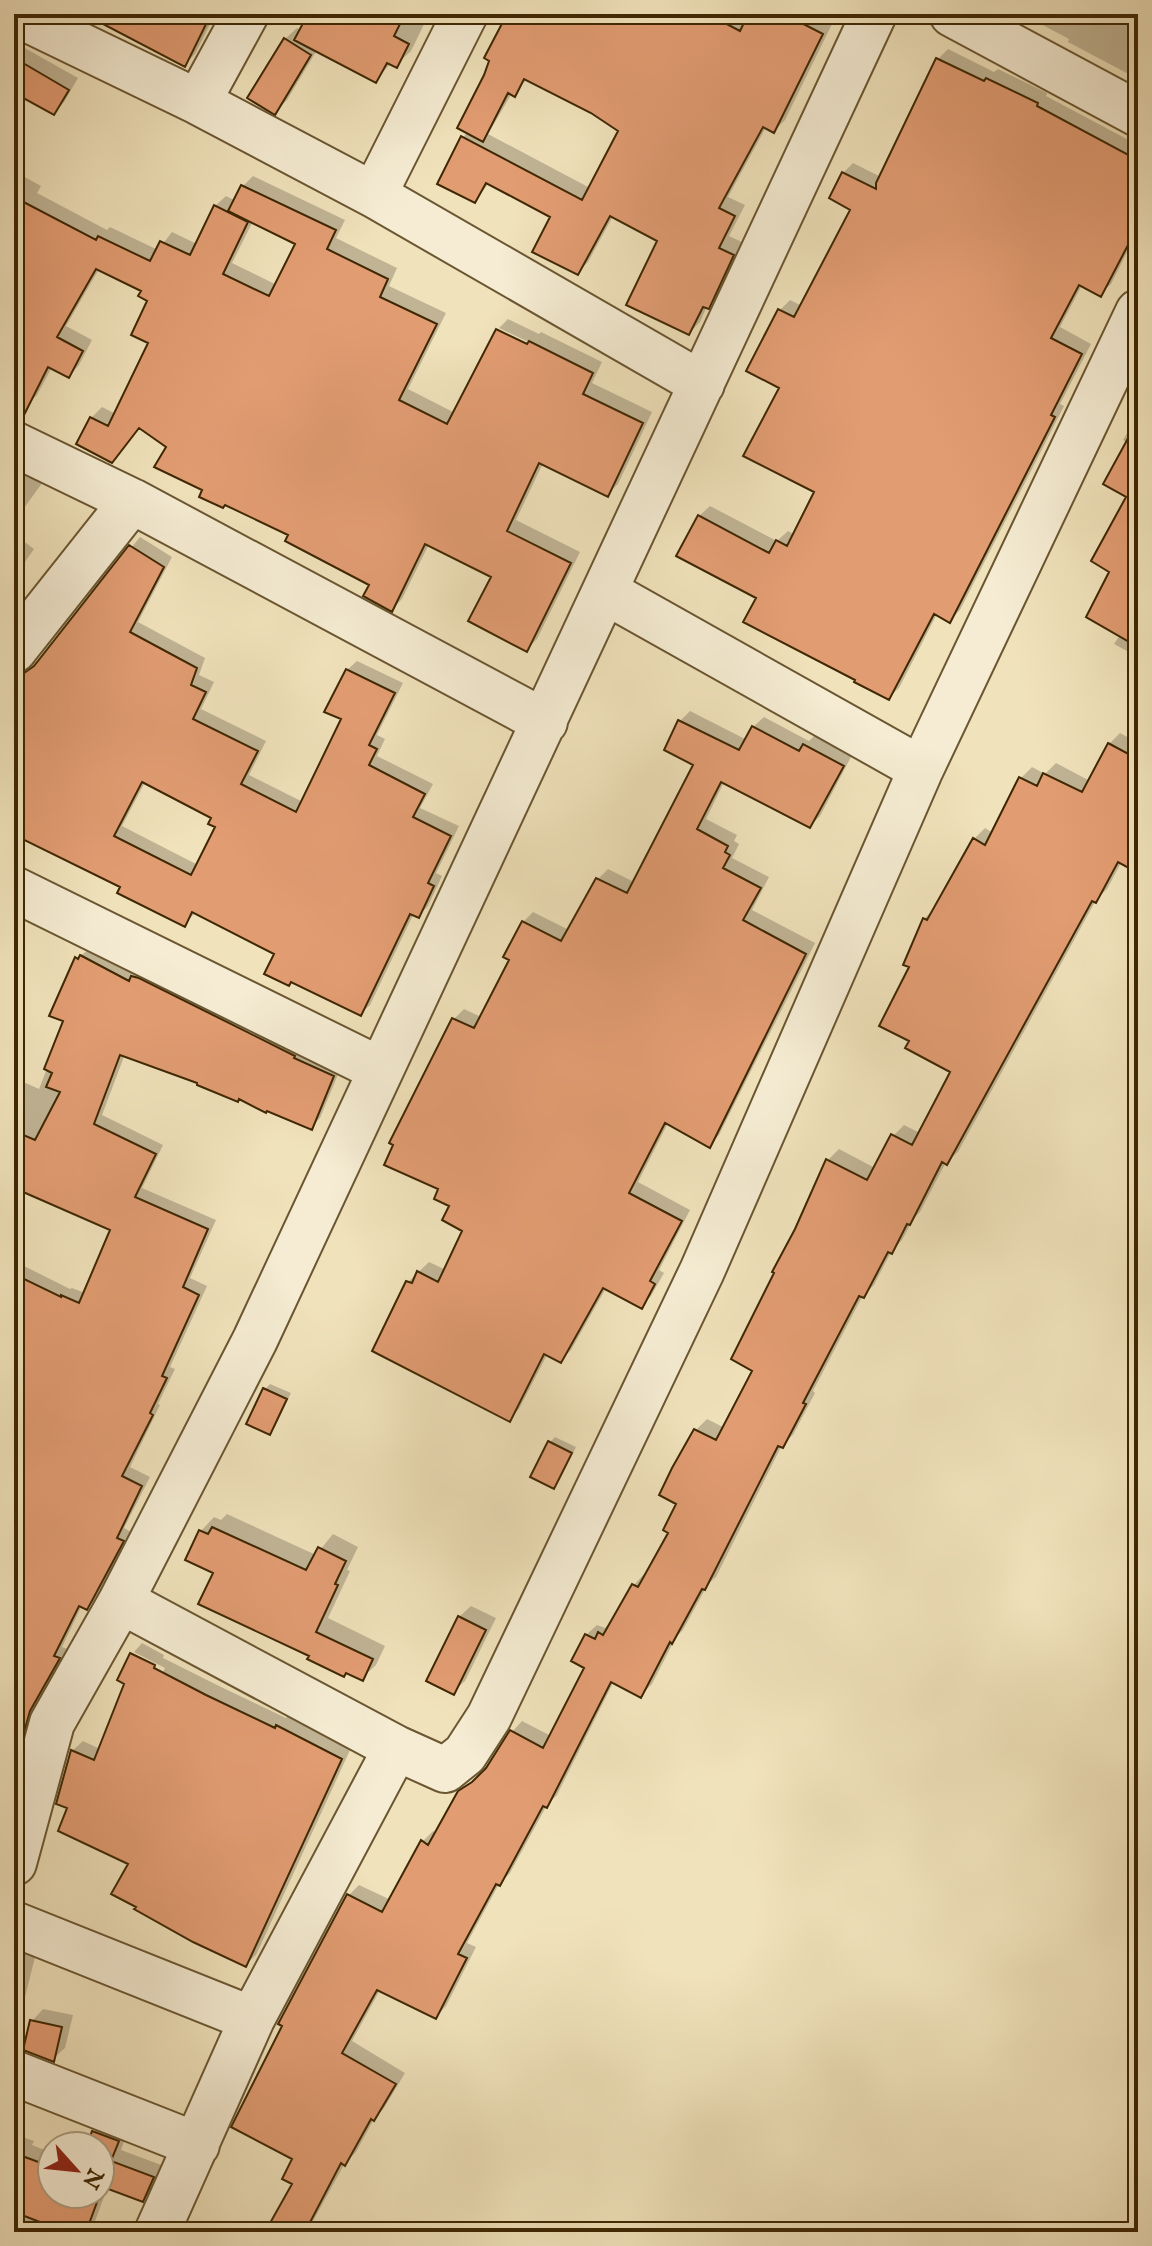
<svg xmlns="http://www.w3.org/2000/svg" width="1152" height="2246" viewBox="0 0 1152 2246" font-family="'IM FELL English',serif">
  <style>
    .shadow { fill: #0003; fill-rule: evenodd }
    .building { fill: #e29c72; stroke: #3e2703; stroke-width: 2; fill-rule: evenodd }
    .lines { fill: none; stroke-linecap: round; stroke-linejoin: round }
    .minor-casing { stroke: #6a5631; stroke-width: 48 }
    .minor { stroke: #f5ecd3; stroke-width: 44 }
  </style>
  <rect width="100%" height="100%" fill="#f0e2bb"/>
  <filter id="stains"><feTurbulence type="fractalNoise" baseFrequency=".0025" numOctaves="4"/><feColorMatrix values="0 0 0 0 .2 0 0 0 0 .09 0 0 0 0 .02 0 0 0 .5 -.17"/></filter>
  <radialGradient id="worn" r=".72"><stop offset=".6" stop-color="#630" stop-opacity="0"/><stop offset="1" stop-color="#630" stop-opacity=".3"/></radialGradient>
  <path class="shadow" d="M91,14h124l-20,40 -11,11z
    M310,14h119l-18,37 -15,14 -5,-2 -16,18 -58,-31 -30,50 -12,12 10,-73 12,-11 5,3z
    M509,14h307l17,8 -48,98 -11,11 -8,-4 -38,70 17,8 -16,31 15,7 -25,53 -12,10 -7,16 -11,11 -29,-93 -47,-24 -25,46 -11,11 -24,-56 -64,-34 -14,18 -12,-64 5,-5zM528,78l64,34 28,18 -30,58 -102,-54 24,-41 2,1z
    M1022,14h116v65l-70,-37 1,-3z
    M14,42l64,36 -14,24 -10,11 -40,-23z
    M948,49l46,23 4,-3 49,24 -1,3 92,49v100l-7,-1 -20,40 -11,10 -18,-9 -22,42 31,17 -31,60 4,2 -104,204 -10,10 -13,-6 -38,74 -11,10 -130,-101 -59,-81 11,-10 67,35 11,-10 7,4 22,-44 -36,-103 -1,-78 10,-10 12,6 51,-97 -10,-36 10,-10 28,14 57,-118z
    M14,171l27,15 -4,7 70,37 3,-3 48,23 14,-18 25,12 18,-38 11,-10 10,5 6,-14 11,-11 92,44 -9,18 61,30 -8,18 57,27 -38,76 47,24 43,-84v3l37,18 2,-4 -38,-18 9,-9 31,15 2,-2 61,30 -10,21 60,29 -34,72 -11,10 -64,-31 -27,57 64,32 -43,87 -10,10 -33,-73 -65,-32 -27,55 -10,10 -20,-25 -82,-50 -85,-44 -36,-43 -29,-21 -29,35 -20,-43 11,-11 14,7 34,-72v-42l-7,-10 -44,-21 -33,57 26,14 -13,25 -10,11 -17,-9 -15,28 -10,10 -13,-7zM253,221l45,22 -21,42 -45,-22z
    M1138,415v242l-24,-13 6,-9 -8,-64 17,-75 -1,-53 -5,-3z
    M14,464l31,15 -31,43z
    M14,534l20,15 -20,29z
    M140,537l32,20 -34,65 67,36 -6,17 15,7 -13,27 65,32 -17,34 54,27 40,-84 4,-48 10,-9 46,22 -26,52 8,4 -8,17 56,28 -13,24 39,18 -23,47 6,3 -14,30 -10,10 -4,-3 -44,92 -10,9 -83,-61 -81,-41 -12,13 -61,-39 -109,-54v-149l14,-18 12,-5zM145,782l69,35 4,9 -20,39 -76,-39z
    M690,711l57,29 6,-13 11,-10 45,24 6,-6 37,20 -32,61 -10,10 -86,-44 -18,37 31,16 -3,6 5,3 -7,14 37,19 -17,33 63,33 -96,192 -10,10 -41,-22 -30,59 52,28 -31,60 5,3 -13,23 -10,10 -35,-18 -35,62 -10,10 -13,-7 -29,56 -10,10 -101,-137 21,-20 17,8 18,-40 -23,-42 13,-169 10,-10 17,8 30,-58 12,-37 10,-10 36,18 28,-50 11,-11 26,13 61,-118 -15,-43z
    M1120,733l18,10v126l-16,-8 -15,28 -11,11 -138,252 -12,10 -26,50 -6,6 -12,22 -11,12 -17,33 -12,12 -49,94 2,2 -22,42 -11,10 -66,132 -8,7 -25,46 -7,7 -24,47 -11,11 -27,-14 -57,114 -10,10 -37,68 -11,11 -32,59 9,4 -30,59 -10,11 -56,-27 -28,51 53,32 -21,35 -9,9 -19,35 -11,11 -38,69h-39l27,-49v-24l53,-263 11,-11 32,15 31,-58 11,-11 4,2 22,-41 25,-20 28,-40 10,-11 29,15 35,-69v-32l11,-10 8,3 6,-6 23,-37 10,-11 3,2 24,-44 7,-29 -4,-34 22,-39 11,-11 18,9 29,-58 43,-140 31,-70 11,-11 36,19 18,-32 11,-11 16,8 32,-62 -40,-31 -1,-74 13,-47 11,-11 39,-69 11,-11 8,5 28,-55 11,-11 13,7 11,-11 34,18 19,-37z
    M91,948l250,119 -21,51 -9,9 -186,-73 -23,61 61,30 -21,43 74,32 -26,58 17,8 -37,81 5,2 -17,35 2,1 -30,62 20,10 -26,51 7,4 -35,67 -9,9 -5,-3 -20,42 5,2 -31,56 -22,82v-517l6,-6 50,25 2,-1 13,5 28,-64 -99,-42v-102l5,-5 20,9 27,-69 11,-62z
    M270,1384l21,9 -16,34 -5,6 -5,-44z
    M555,1437l21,10 -17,34 -5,5 -4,-44z
    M227,1514l89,41 17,-21 25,13 -11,23 3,1 -22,47 57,28 -9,19 -14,13 -50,-23 -97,-83 -14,-41 13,-14 7,3z
    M471,1606l25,12 -31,63 -12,11 6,-75z
    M142,1643l22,12 -1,3 54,27 69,33 2,-2 63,32 -95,207 -11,10 -175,-158 2,-56 11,-10 17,8 27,-66 -8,-4 13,-25 31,18 2,-4 -31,-16z
    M14,1945l22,8 -11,44 -8,44 -3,3z
    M43,2009l30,6 -8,33 -12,11 -21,-38z
    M105,2121l23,9 -7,20 43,16 -10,22 -11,11 -35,-13 -17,46h-77v-98l20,7 -2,4 20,8v41h48v-48h-11l5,-14z
    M197,2221l5,3 -4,8h-11z"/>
  <path class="building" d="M84,14h127l-26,53z
    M308,14h73l19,10 -6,12 15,8 -12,24 -10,-5 -11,20 -82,-43z
    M507,14h201l32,17 8,-17h36l39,20 -49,99 -11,-6 -44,81 16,8 -16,32 15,7 -25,54 -6,-2 -14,28 -63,-30 31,-64 -47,-25 -32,59 -46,-23 18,-35 -64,-34 -11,20 -38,-19 24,-48 121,64 36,-69 -27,-18 -67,-34 -9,18 -7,-4 -25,49 -26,-14 27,-53 5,-14 -5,-3z
    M284,38l27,17 -36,60 -28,-17z
    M936,58l48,23 2,-3 52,25 -1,3 101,54v90l-10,-5 -27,52 -22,-12 -28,53 31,16 -31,61 4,2 -105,206 -16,-9 -45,86 -35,-18 1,-2 -112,-58 13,-24 -80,-42 22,-41 71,38 7,-13 11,6 27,-54 -71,-36 36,-68 -33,-17 32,-62 16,8 56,-107 -21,-12 13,-26 34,17v-6z
    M23,63l46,27 -15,25 -40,-22v-14z
    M241,185l95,45 -9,19 61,30 -8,18 57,27 -38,76 48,24 49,-95 31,15 2,-3 64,32 -10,21 60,29 -35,74 -69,-34 -32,68 64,32 -44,89 -59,-31 23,-44 -66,-33 -33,68 -29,-16 6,-11 -84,-44 3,-6 -63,-30 -2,3 -24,-11 3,-7 -48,-23 12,-20 -27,-19 -27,35 -36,-19 14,-27 18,9 40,-83 -17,-8 16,-34 -9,-5 3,-5 -45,-22 -39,68 26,14 -14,27 -21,-11 -27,54 -7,-2v-222l82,43 2,-4 52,25 10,-20 30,14 24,-50 34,17 -25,52 46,22 26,-52 -67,-33z
    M1138,420v227l-52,-30 23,-45 -18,-11 35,-64 -23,-13z
    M129,545l35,22 -34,65 67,36 -6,17 15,7 -13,27 65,32 -17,33 55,28 45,-93 -17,-7 22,-43 49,24 -26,52 8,4 -8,16 56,29 -12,23 38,19 -23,47 6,3 -15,32 -9,-4 -49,102 -70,-34 -2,4 -25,-12 10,-20 -82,-42 -7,15 -68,-34 3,-6 -106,-52v-157l2,-4 8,-1 10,-7zM142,782l69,36 -3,6 7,3 -24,48 -77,-39z
    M678,720l61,30 13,-24 47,25 4,-7 41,22 -34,62 -89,-46 -24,47 31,17 -3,6 5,3 -7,13 38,20 -18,32 63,34 -96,194 -45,-25 -36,70 53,28 -32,60 5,3 -13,25 -39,-21 -42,75 -17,-9 -34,68 -138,-71 34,-70 6,2 5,-12 21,11 24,-51 -20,-11 7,-14 -15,-7 4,-10 -54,-24 9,-20 -4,-2 63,-125 22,10 35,-68 -6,-3 19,-36 39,20 35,-63 31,15 66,-128 -29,-15z
    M1108,743l30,16v114l-20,-11 -22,41 -4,-2 -145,264 -5,-3 -32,63 -3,-1 -15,30 -4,-2 -24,46 -5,-2 -56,107 3,1 -23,44 -5,-2 -73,144 -3,-1 -30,55 -2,-2 -29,56 -30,-16 -64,126 -4,-2 -43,80 -4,-2 -38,70 9,4 -31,61 -59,-29 -35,63 54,31 -22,37 -3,-2 -26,47 -4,-3 -36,69h-40l27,-48 -10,-5 10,-20 -61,-32 51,-101 -4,-2 69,-130 35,18 39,-72 7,5 30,-54 14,-9 14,-14 24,-38 33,18 41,-80 -13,-7 14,-27 10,5 3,-7 5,3 29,-51 6,3 30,-54 -5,-3 13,-26 -17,-9 13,-27 22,-39 22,11 36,-69 -21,-12 43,-86 -2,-1 23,-43 31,-70 41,21 24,-46 21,11 35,-67 3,-6 -45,-24 4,-7 -30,-15 30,-59 -6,-2 20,-47 4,2 46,-82 12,7 34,-68 18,9 6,-13 39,19z
    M80,955l49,26 2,-5 8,2 156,78 -1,2 40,18 -22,54 -45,-19 -1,2 -27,-14 -1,3 -41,-17v-2l-77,-28 -26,69 62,30 -21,43 73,32 -25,58 16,8 -37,81 5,2 -17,35 3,2 -31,61 20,10 -25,52 7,3 -37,69 -8,-4 -25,50 6,2 -30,53 -16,57v-494l47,23v-2l18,8 31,-73 -96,-42v-57l21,9 25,-48 -14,-5 6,-14 -8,-4 19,-48 -14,-5 26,-59 3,2z
    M263,1388l24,11 -17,36 -24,-11z
    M548,1441l24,12 -18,36 -24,-12z
    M212,1527l94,43 12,-23 28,14 -11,23 3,1 -22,47 57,27 -10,22 -17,-8 -2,4 -37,-18 2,-3 -111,-52 15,-31 -28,-13 14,-30 9,4z
    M458,1616l28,14 -32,65 -28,-14z
    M130,1653l25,12 -1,3 52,27 69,33 1,-3 66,34 -96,208 -53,-25 -59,-33 2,-2 -25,-13 17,-30 -70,-33 9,-23 -11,-4 15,-54 23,10 30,-76 -7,-4z
    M30,2020l32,7 -8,35 -31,-12z
    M92,2131l27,10 -8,20 43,16 -11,25 -40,-15 -3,7v-48h-13z
    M14,2153l38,14v27h48l-14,38h-35l2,-5 -39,-15z"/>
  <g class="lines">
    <g class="minor-casing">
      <path id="minor" d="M16,14l182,88 176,93 328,189
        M874,14l-619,1326 -134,261 275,147 49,22 20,-16 24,-37 213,-446 219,-502 217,-457
        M952,14l186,100
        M198,102l48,-88
        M374,195l91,-181
        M14,444l118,57 413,221
        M606,592l315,177
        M14,650l118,-149
        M14,889l367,181
        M14,1863l38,-140 69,-122
        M14,1924l238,95
        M14,2073l183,72
        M157,2232l95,-213 144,-271"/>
    </g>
    <use href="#minor" class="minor"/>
  </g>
  <rect width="1152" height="2246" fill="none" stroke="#f0e2bb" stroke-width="48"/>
  <rect x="16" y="16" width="1120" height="2214" fill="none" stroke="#3e2703" stroke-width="4"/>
  <rect x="24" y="24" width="1104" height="2198" fill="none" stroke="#3e2703" stroke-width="2"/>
  <g transform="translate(76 2170) rotate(117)"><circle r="38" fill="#f5ecd3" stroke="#ac9d80" stroke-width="2"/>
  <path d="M0-6L14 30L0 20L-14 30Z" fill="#8f2418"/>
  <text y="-12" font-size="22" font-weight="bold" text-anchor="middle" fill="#3e2703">N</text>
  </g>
  <rect width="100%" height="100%" filter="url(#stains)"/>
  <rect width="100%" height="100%" fill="url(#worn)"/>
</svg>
